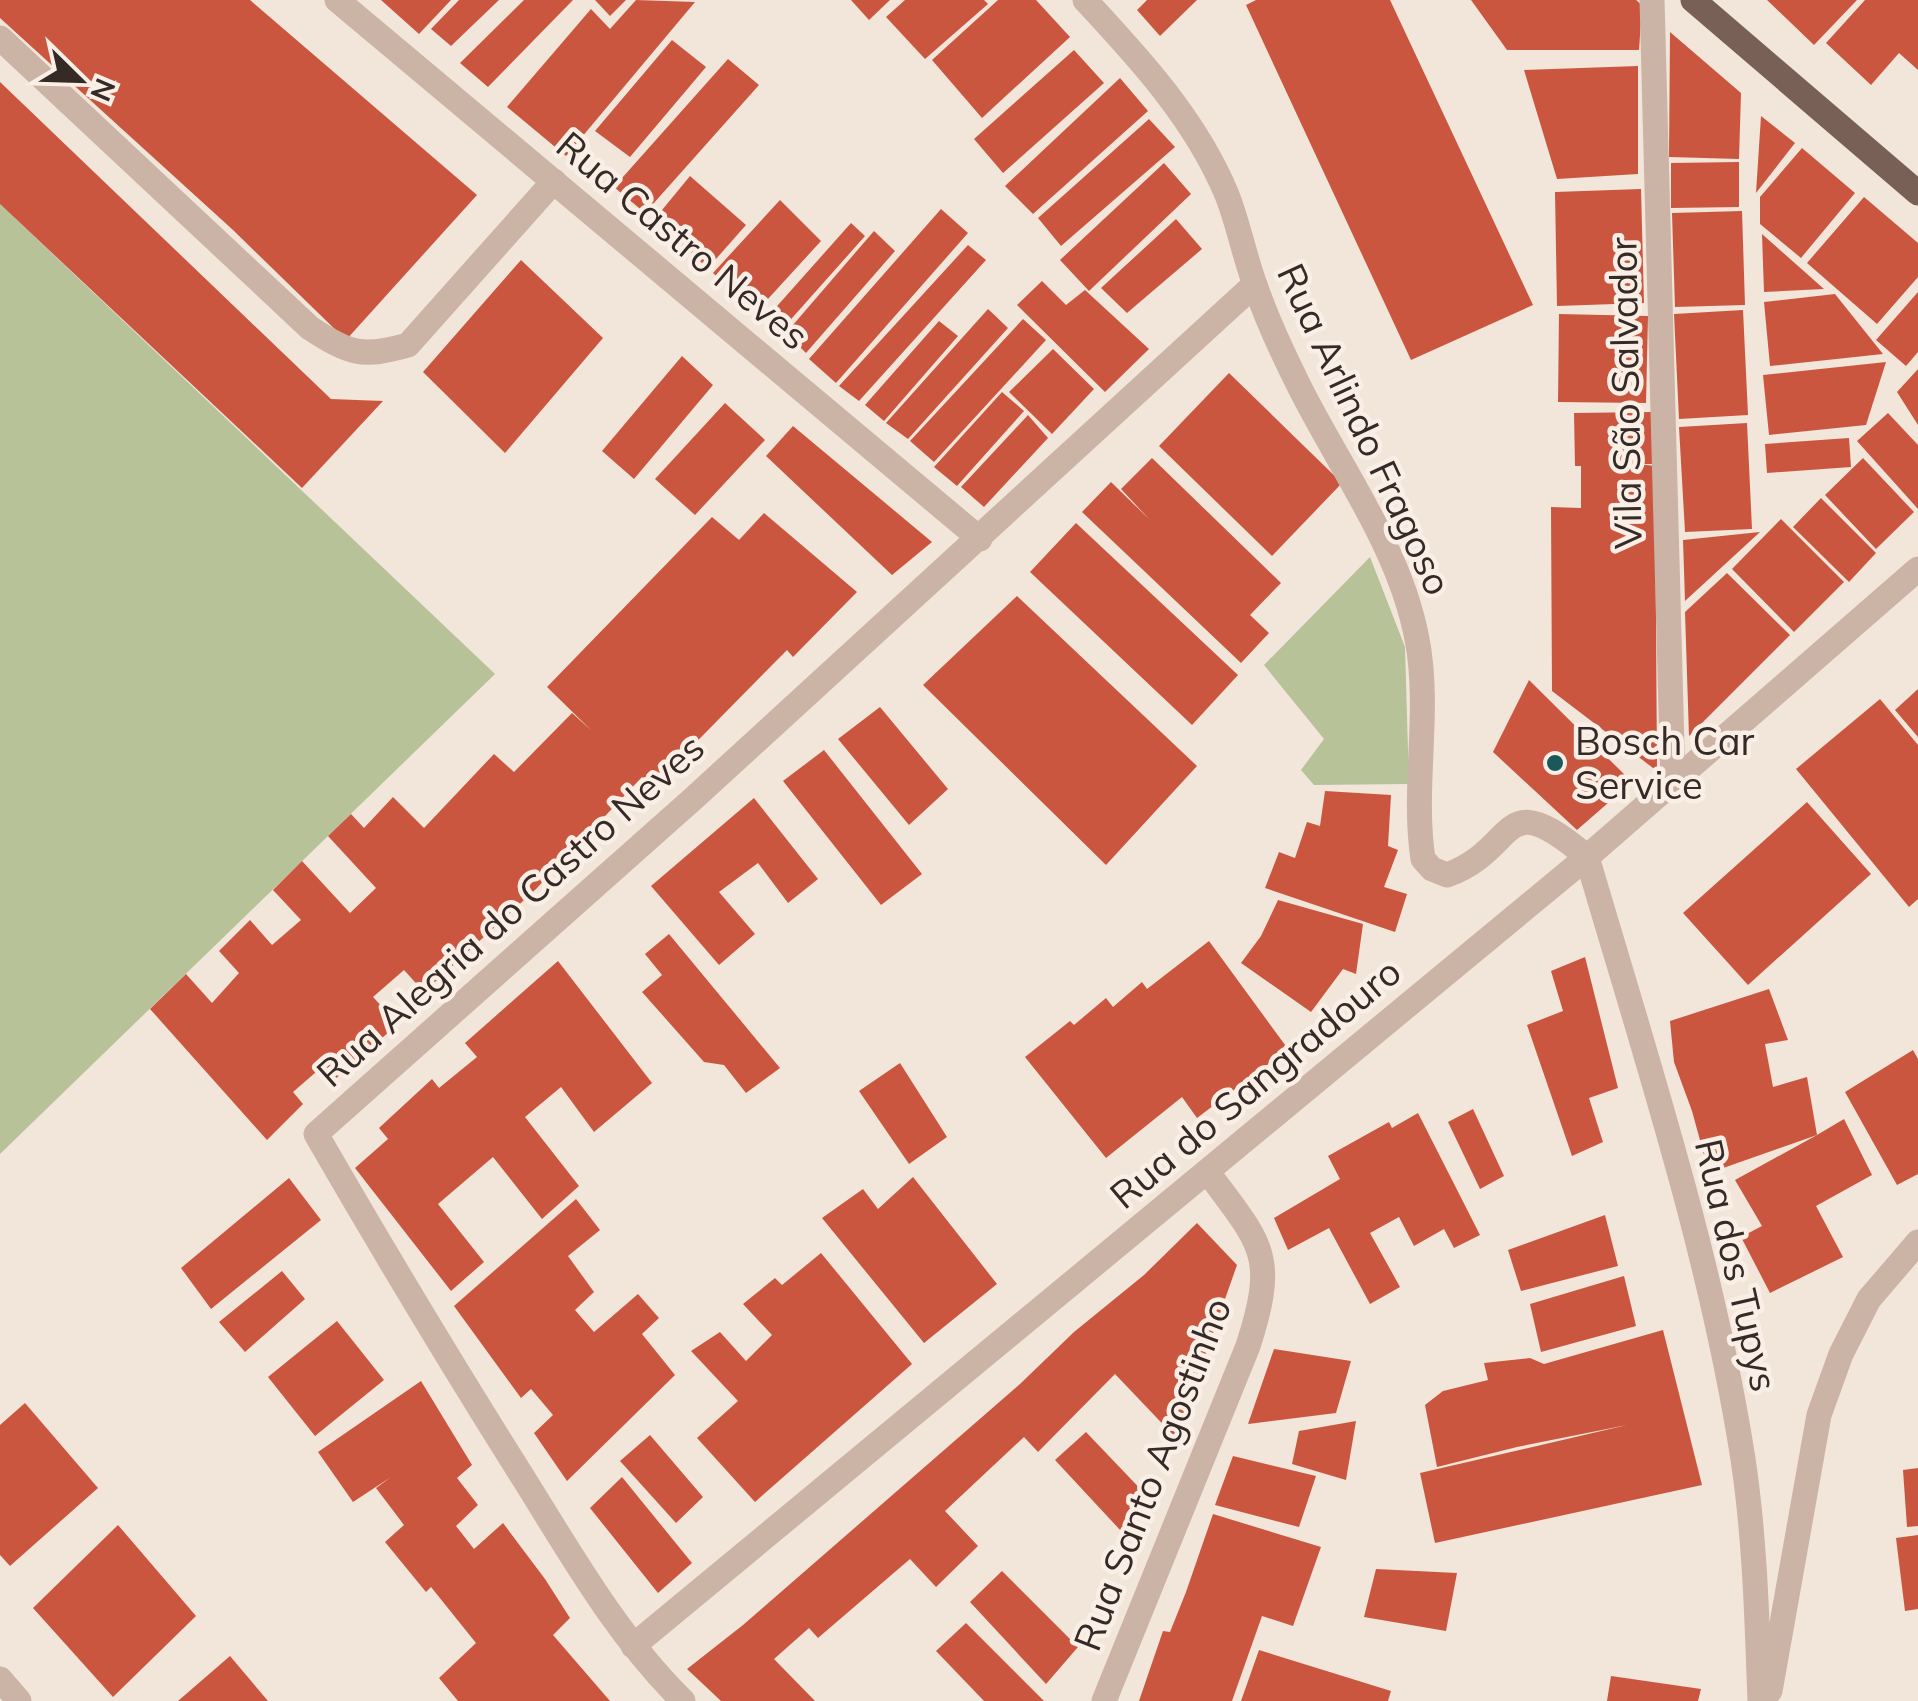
<svg xmlns="http://www.w3.org/2000/svg" width="1918" height="1701" viewBox="0 0 1918 1701" font-family="Mulish,sans-serif">
  <style>
    .green { fill: #b7c299 }
    .building { fill: #cb563f }
    .lines { fill: none; stroke-linecap: round; stroke-linejoin: round }
    .minor { stroke: #cbb3a5; stroke-width: 25 }
    .major { stroke: #796057; stroke-width: 25 }
    .poi-dot { fill: #1a5959; stroke: #faefe6; stroke-width: 4 }
    .labels { text-anchor: middle; dominant-baseline: central; stroke-width: 9; stroke-linejoin: round; paint-order: stroke }
    .street-label { font-size: 38px; fill: #362a26; stroke: #faefe6 }
    .poi-label { font-size: 38px; fill: #362a26; stroke: #faefe6; text-anchor: start }
  </style>
  <rect width="100%" height="100%" fill="#f2e5d9"/>
  <path class="green" d="M0,204l495,470 -495,480z
    M1370,557l35,90 4,137 -95,1 -13,-15 23,-31 -60,-74z"/>
  <path class="building" d="M0,0h250l227,195 -131,145 -113,-110 -233,-212z
    M381,0h70l-32,34z
    M459,0h40l-48,46 -20,-17z
    M524,0h49l-85,87 -28,-24z
    M595,0h31l-16,16z
    M636,0l59,2 -129,154 -59,-49 84,-98 19,20z
    M851,0h39l-21,20z
    M905,0h79l4,4 -63,55 -39,-42z
    M998,0h38l34,37 -88,81 -50,-58z
    M1147,0h50l-37,36 -23,-26z
    M1256,0h134l143,305 -122,55 -165,-355z
    M1471,0h165l6,5 -3,45h-132z
    M1767,0h90l-43,45z
    M1865,0h53v70l-19,-17 -28,32 -45,-42z
    M1670,32l71,61 -2,66 -70,-2z
    M672,40l34,27 -76,90 -35,-26z
    M1074,50l30,33 -101,90 -29,-34z
    M728,59l31,26 -114,128 -31,-26z
    M1638,66v108l-81,5 -33,-109z
    M1120,78l28,33 -115,103 -28,-28z
    M0,82l331,317 52,2 -81,87 -302,-284z
    M1761,116l34,27 -39,50z
    M1149,119l26,28 -114,99 -23,-28z
    M1802,148l53,45 -54,65 -41,-34v-27z
    M1739,162v45l-68,1v-45z
    M1164,163l27,31 -102,97 -29,-31z
    M690,176l56,49 -38,43 -55,-47z
    M1641,189l3,114 -87,3 -2,-114z
    M1864,197l54,46v34l-41,47 -70,-61z
    M780,200l41,41 -65,71 -43,-39z
    M941,209l27,24 -132,150 -27,-24z
    M1742,211l3,94 -70,2 -3,-94z
    M1176,219l26,30 -75,64 -26,-25z
    M851,223l14,13 -80,90 -15,-12z
    M874,231l21,20 -89,102 -20,-20z
    M1762,234l62,55 -60,3z
    M968,245l18,15 -127,141 -20,-15z
    M521,260l82,78 -98,115 -82,-81z
    M1042,281l24,24 19,-15 64,59 -44,43 -88,-87z
    M1918,292v60l-12,14 -30,-26z
    M1835,294l48,60 -113,12 -6,-64z
    M988,309l20,19 -100,111 -22,-16z
    M1743,310l5,105 -69,4 -5,-105z
    M1559,314l89,2 -2,87 -88,-1z
    M1023,319l23,21 -112,122 -24,-21z
    M939,321l19,15 -74,85 -19,-16z
    M1053,349l41,40 -42,45 -43,-42z
    M682,356l31,29 -79,94 -32,-28z
    M1886,362l-20,63 -97,10 -6,-60z
    M1918,369v56l-21,-33z
    M1229,373l113,110 -70,73 -113,-110z
    M1002,392l22,19 -67,75 -23,-19z
    M725,403l40,37 -70,75 -40,-36z
    M1651,412l2,52h-15l17,2 2,305 -105,-80 -1,-184 30,1v-42h-6l-1,-53z
    M1888,413l30,32v64l-61,-68z
    M1028,415l20,23 -64,69 -23,-20z
    M1747,423l5,106 -67,3 -6,-105z
    M793,426l139,116 -40,33 -126,-119z
    M1849,438l2,29 -84,6 -2,-29z
    M1152,458l129,125 -31,32 19,18 -28,30 -159,-151 29,-30 38,37 -28,-30z
    M1863,458l51,54 -38,37 -51,-54z
    M1821,498l55,55 -27,29 -56,-55z
    M764,513l93,79 -64,65 -6,-7 -134,136 -11,-9 -106,112 -112,103 -20,-22 -31,27 25,27 -64,56 -11,-14 -30,26 10,12 -36,36 -117,-131 36,-35 26,29 27,-30 -20,-22 31,-31 22,25 29,-25 -28,-30 29,-29 48,52 26,-25 -48,-52 23,-22 13,14 29,-31 31,31 70,-74 20,18 58,-59 20,18 -45,-44 165,-170 27,23z
    M1781,519l63,63 -50,50 -62,-63z
    M1076,523l162,152 -46,50 -162,-153z
    M1760,532l-75,69 -2,-61z
    M1727,573l63,62 -101,101 -4,-124z
    M1017,596l180,170 -91,99 -183,-180z
    M1529,680l103,102 -55,48 -84,-78z
    M1918,689v48l-23,-27z
    M1880,699l38,46v154l-9,8 -113,-138z
    M880,707l68,82 -39,36 -71,-86z
    M824,750l98,124 -41,31 -98,-124z
    M1325,791l66,4 -3,51 10,4 -14,37 23,7 -12,38 -130,-44 14,-36 16,6 12,-36 13,4z
    M754,798l64,81 -30,24 -30,-40 -39,29 36,42 -36,31 -68,-79z
    M1807,802l64,72 -123,111 -65,-72z
    M1278,900l85,24 -7,50 -13,-5 -32,43 -70,-49 20,-27z
    M669,934l111,134 -34,25 -22,-28 -20,-3 -62,-70 20,-17 -17,-21z
    M1209,941l79,108 -91,69 -15,-21 -76,61 -81,-101 45,-36 4,4 32,-27 7,9 29,-25 5,7z
    M1585,957l33,131 -29,10 14,44 -31,14 -45,-131 36,-14 -12,-40z
    M558,961l94,122 -58,49 -33,-45 -36,30 54,69 -37,33 -49,-62 -55,47 46,58 -33,29 -96,-123 33,-29 -9,-11 53,-49 7,9 38,-31 -12,-14z
    M1769,989l19,51 -23,4 8,43 34,-10 10,58 27,-16 28,56 -56,31 27,51 -73,36 -29,-56 21,-11 -27,-46 82,-45 -108,38 -17,-62 -18,-49 -4,-41z
    M1913,1050l5,9v115l-21,11 -52,-93z
    M900,1063l47,74 -38,27 -50,-73z
    M1473,1109l31,67 -24,13 -32,-67z
    M1418,1113l62,122 -26,13 -10,-19 -30,17 -15,-29 -29,16 30,54 -30,17 -41,-76 -41,22 -14,-32 66,-39 -12,-23 61,-34 3,6z
    M913,1177l84,107 -73,59 -102,-125 41,-29 15,20z
    M289,1178l32,42 -110,89 -30,-41z
    M576,1199l24,31 -32,26 26,36 -19,18 19,22 44,-38 21,24 -17,16 33,41 -108,106 -33,-48 19,-18 -22,-26 -10,9 -67,-92z
    M1605,1215l13,51 -97,25 -13,-41z
    M1197,1223l40,42 -61,173 -61,-64 -77,78 -14,-15 -79,74 33,35 -42,41 -26,-28 -92,79 -9,-10 -35,31 41,42h-94l-34,-32 56,-44 277,-241 54,-52 70,-57z
    M821,1253l91,111 -157,138 -58,-64 41,-37 -47,-50 29,-19 26,29 26,-26 -29,-31 32,-26 7,7z
    M282,1271l23,28 -60,53 -26,-30z
    M1624,1276l12,50 -95,26 -11,-48z
    M337,1321l47,59 -69,56 -47,-59z
    M1663,1330l39,155 -267,58 -15,-70 207,-48 -110,22 -80,20 -12,-62 18,-14 45,-11 -4,-17 46,-5 14,6z
    M1274,1349l77,12 -15,52 -88,11z
    M421,1381l51,84 -15,13 21,27 -22,21 18,23 29,-26 42,56 25,39 -17,17 57,66h-152l-19,-23 37,-35 -45,-56 -5,5 -41,-50 19,-17 -28,-37 15,-11 -38,25 -35,-50z
    M25,1403l73,85 -88,78 -10,-11v-130z
    M1356,1421l-10,59 -54,-16 7,-33z
    M1086,1432l63,66 -28,33 -66,-71z
    M650,1435l53,62 -27,26 -56,-62z
    M1233,1456l83,20 -17,51 -84,-22z
    M1918,1468v58l-11,1 -4,-57z
    M622,1477l70,86 -34,30 -68,-85z
    M1213,1514l108,33 -28,79 -31,-10 -30,85h-93l24,-70 7,1 16,-40z
    M118,1525l78,91 -83,81 -80,-89z
    M1918,1535v74l-13,2 -9,-73z
    M1376,1569l81,4 -11,58 -82,-14z
    M1002,1571l76,76 -32,37 -76,-82z
    M966,1623l78,78h-60l-48,-50z
    M1259,1650l132,41 -3,10h-147z
    M230,1656l38,45h-90z
    M1611,1676l90,13 -3,12h-91z"/>
  <g class="lines">
    <path class="minor" d="M337,0l643,539
      M1085,0c55,59 111,120 142,195 11,28 17,59 27,87 12,36 28,70 45,104 41,82 101,162 118,253 14,72 -5,148 6,220l9,10 15,6c74,-27 51,-93 140,-18 58,198 124,397 156,602 12,80 14,161 17,242
      M1652,0l21,785
      M0,38l310,290c40,26 52,30 98,17l146,-164
      M633,1646l954,-789 331,-288
      M0,1679l19,22
      M1770,1691l49,-276 22,-61 28,-55 49,-57
      M683,1701c-65,-64 -111,-145 -159,-222 -72,-114 -141,-229 -208,-345l378,-336 560,-513
      M1104,1701l144,-355c30,-93 13,-101 -41,-175"/>
    <path class="major" d="M1693,0l225,193"/>
  </g>
  <circle class="poi-dot" cx="1555" cy="763" r="10"/>
  <g class="labels">
    <g class="street-label">
      <text transform="translate(683 240) rotate(40)">Rua Castro Neves</text>
      <text transform="translate(1625 393) rotate(-91)">Vila São Salvador</text>
      <text transform="translate(1365 429) rotate(65)">Rua Arlindo Fragoso</text>
      <text transform="translate(510 910) rotate(-42)">Rua Alegria do Castro Neves</text>
      <text transform="translate(1255 1083) rotate(-40)">Rua do Sangradouro</text>
      <text transform="translate(1737 1265) rotate(77)">Rua dos Tupys</text>
      <text transform="translate(1152 1474) rotate(-69)">Rua Santo Agostinho</text>
    </g>
    <g class="poi-label">
      <text x="1575" y="741">Bosch Car<tspan x="1575" dy="44">Service</tspan></text>
    </g>
  </g>
  <g transform="translate(80 80) rotate(113)" stroke="#faefe6" stroke-width="8" paint-order="stroke">
  <path d="M0-8L18 38L0 25L-18 38Z" fill="#362a26"/>
  <text y="-15" font-size="28" font-weight="bold" text-anchor="middle" fill="#362a26">N</text>
  </g>
</svg>
